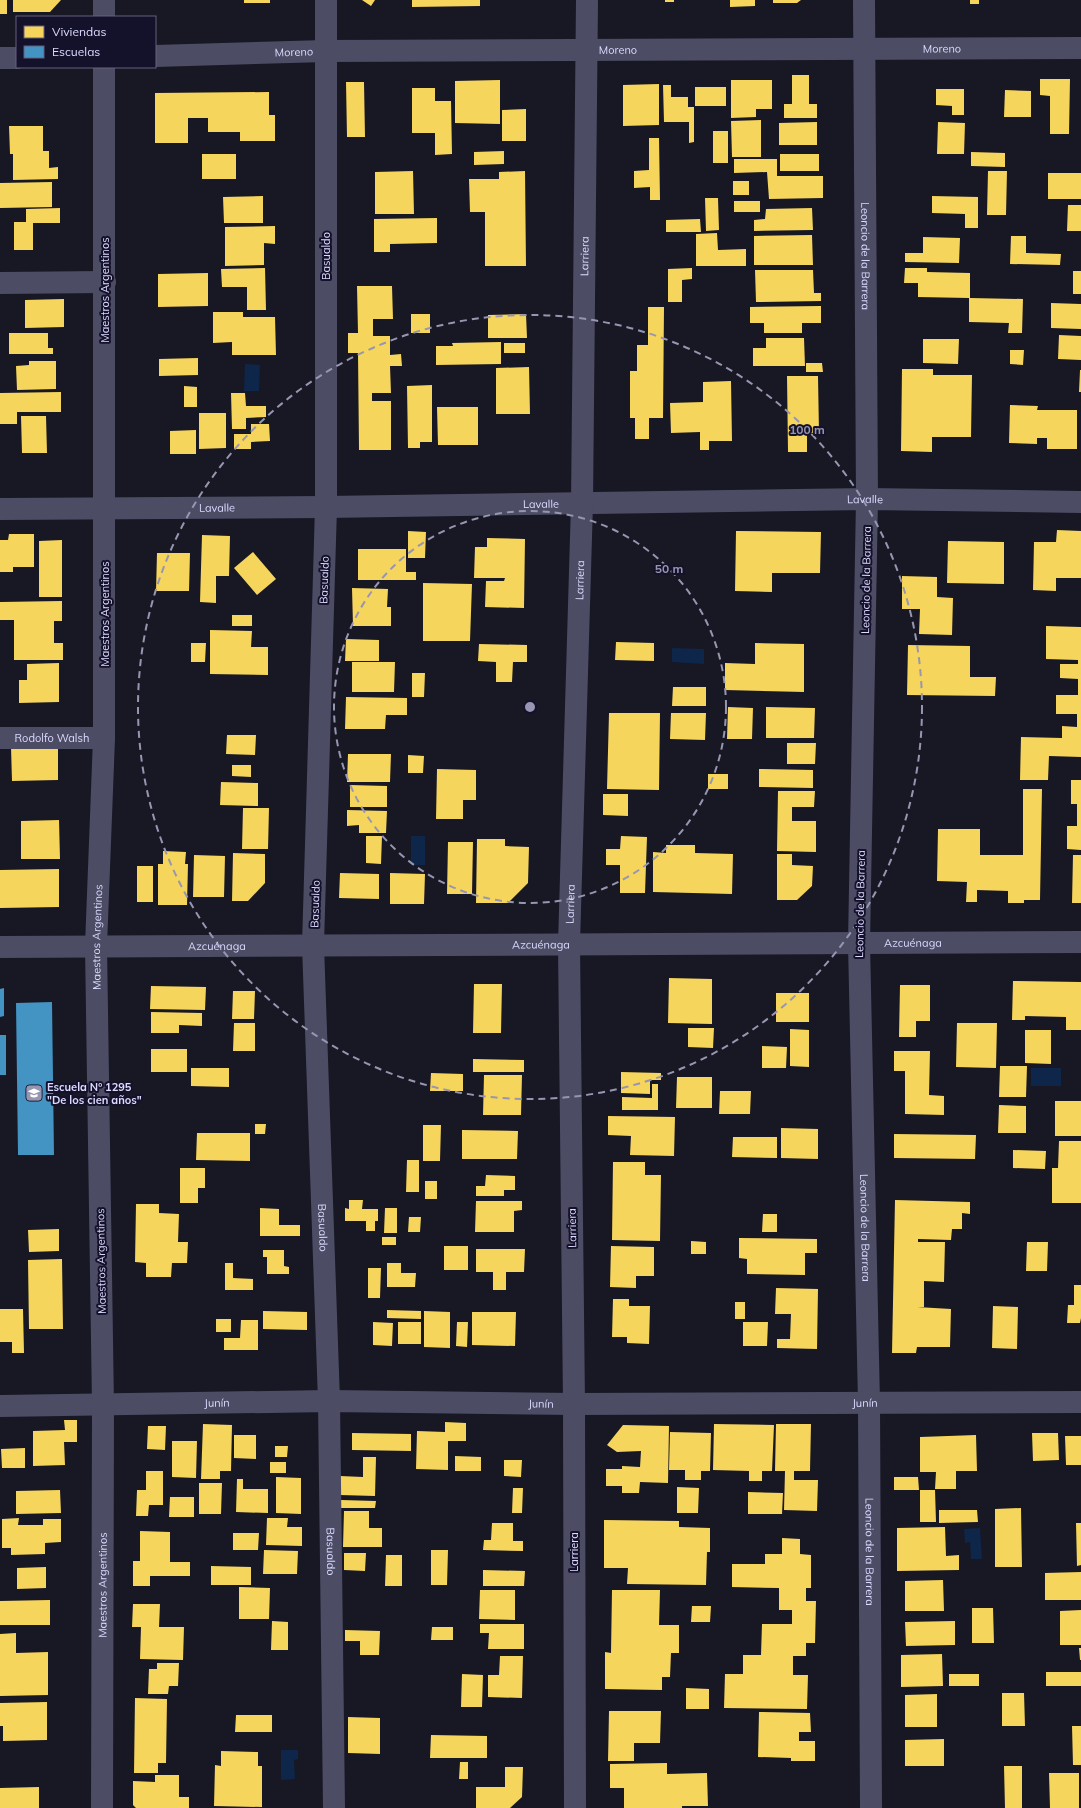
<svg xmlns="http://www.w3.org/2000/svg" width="1081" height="1808" viewBox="0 0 1081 1808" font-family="Mulish,sans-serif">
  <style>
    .water { fill: #0e2649 }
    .homes { fill: #f6d55c }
    .schools { fill: #4393c3 }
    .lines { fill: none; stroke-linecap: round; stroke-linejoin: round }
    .minor { stroke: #4c4c65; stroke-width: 22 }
    .ring { fill: none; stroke: #9796b2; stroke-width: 2; stroke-dasharray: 7 5 }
    .labels { text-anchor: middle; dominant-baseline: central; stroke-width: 4; stroke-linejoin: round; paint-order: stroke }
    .street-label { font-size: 11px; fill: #dcdaff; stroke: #14112a }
    .poi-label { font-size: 11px; font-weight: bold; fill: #dcdaff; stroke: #14112a; text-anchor: start }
    .centre { fill: #9796b2; stroke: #14112a; stroke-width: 2 }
    .ring-label { font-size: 12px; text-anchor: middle; font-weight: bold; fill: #9796b2; stroke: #14112a; stroke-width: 4; stroke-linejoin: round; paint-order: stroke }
  </style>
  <rect width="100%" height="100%" fill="#181724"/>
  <path class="water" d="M245,364l15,1 -1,26h-15z
    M672,648l32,1v15l-32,-2z
    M411,836h14v29h-14z
    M1031,1068h30v18h-30z
    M980,1528l2,31h-11l-1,-17 -5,1 -1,-14z
    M281,1750h17v9l-4,1 1,19 -14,1z"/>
  <path class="homes" d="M0,0h7v14h-7z
    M13,0h48l-11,12h-37z
    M244,0h26v3h-26z
    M362,0h13l-4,6z
    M412,0h68v6l-68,1z
    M665,0h9v2h-9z
    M730,0h25v6l-25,1z
    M773,0h28l-4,3h-24z
    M970,0h9v4h-9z
    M792,75h17v29h8v14h-33v-14h8z
    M1040,79h30l-1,55h-19v-38l-10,-1z
    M500,80v44l-45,-1v-42z
    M731,80h41v29h-16v8l-25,1z
    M346,82h18l1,55h-18z
    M659,84v41l-36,1v-41z
    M663,85h8v12h17v10h6v35l-5,1v-21h-25z
    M695,87h31v19h-31z
    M412,88h23v13h16l1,53 -17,1v-22h-23z
    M936,89h28v26h-12v-9l-16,-1z
    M1005,90l26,1v26h-27z
    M269,92v23h6v26h-35v-9h-32v-14h-20v25h-33v-50z
    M526,109v32h-24v-31z
    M761,120v37h-29l-1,-36z
    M817,122v23h-38v-22z
    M938,122l27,1 -1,31h-27z
    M9,126h34v25h6v17l9,-1v12l-45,1v-26h-3z
    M713,131h15v32h-15z
    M649,138h10l1,62h-10v-13l-16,1v-17l15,-1z
    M504,151v13l-30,1v-13z
    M971,152l34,1v14l-34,-1z
    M202,154h34v25h-34z
    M780,154h39v17h-39z
    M734,159h43v17h46v22l-54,1 -2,-27 -33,1z
    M413,171l1,43h-39v-42z
    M525,171l1,95h-41v-54h-15l-1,-33h30v-7z
    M988,171h19l-1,44h-19z
    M1048,173h33v26h-33z
    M733,181h16v14h-16z
    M52,182v25l-52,1v-25z
    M263,196v27h-39l-1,-26z
    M932,196l46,1v31h-13v-14l-33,-1z
    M705,198h13l1,32 -13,1z
    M734,201h26v11h-26z
    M1068,205h13v26h-14z
    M60,208v15h-27v27h-19v-28h12v-13z
    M812,208l1,22 -59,1v-11l11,-1 1,-10z
    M437,218v25l-47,1v8h-16v-33z
    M700,219l1,13h-35v-12z
    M275,226v18l-11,-1v22l-39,1v-39z
    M717,233l1,17 28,-1v17h-50v-32z
    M812,235l1,30h-59v-29z
    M1011,236h15v17l35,1 -1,11 -50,-1z
    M923,237l37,1 -1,25 -54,-1v-9h18z
    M265,268l1,42h-19v-23h-25l-1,-18z
    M692,268v11l-10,1v22h-14v-33z
    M905,268h22v4l43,1v25l53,1 -1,34h-14l1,-10 -40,-1v-24l-51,-1v-14h-14z
    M755,270h58l1,23h7v8l-65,1z
    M1073,271h8v23h-8z
    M208,273v33l-50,1v-33z
    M357,286h35l1,33h-20v17h17v19l11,-1 1,12h-12l1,27h-19v8h19v49h-32l-1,-97h-10v-20h10z
    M64,299v28l-39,1v-28z
    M1051,303l30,1v25l-30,-1z
    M821,306v17h-19v10h-38v-10h-14v-16z
    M648,307h16l-1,111h-14v21h-14v-21h-5v-47h7v-26h11z
    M213,312h30v5h32l1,38h-44v-13l-19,1z
    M411,314h19v19h-19z
    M526,314l1,24h-39v-23z
    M9,333h39v15h5v6h-44z
    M1059,335l22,1v24l-23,-1z
    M766,338h38l1,28h-52v-18h13z
    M923,339h36l-1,25 -35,-1z
    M501,342v22l-65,1v-19h17l-1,-3z
    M504,343h21v10h-21z
    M1010,350h14l-1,15 -13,-1z
    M198,358v17l-39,1v-17z
    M29,361h27v28l-39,1 -1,-24 13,-1z
    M806,363h16l1,9h-17z
    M529,367l1,47h-34v-46z
    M902,369h31v6h39l-1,62h-39v15l-31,-1z
    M1080,370h1v22h-2z
    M787,376h31l1,57h-12v19h-19z
    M731,381l1,60h-23v9h-9v-18l-29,1 -1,-30 33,-1v-20z
    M432,385v57h-12v6h-12l-1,-62z
    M184,386l13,1v20h-13z
    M61,392v20h-44v12h-17v-31z
    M231,393h14l1,13h20v11l-20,1v11h-14z
    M1010,405l28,1 -1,4h40v39h-30v-11h-10v6l-28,-1z
    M437,407h41v38h-40z
    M199,413h27v35l-27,1z
    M21,416h25l1,37h-25z
    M251,424h18l1,17 -19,1v7h-17v-15h17z
    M196,430v24h-26v-23z
    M1057,530l24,1v47h-25v13l-23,-1 1,-48h22z
    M408,531l18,1 -1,26h-17z
    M736,531l85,1 -1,41h-48v19l-37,-1z
    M9,534h25v33h-21v5h-13v-32h8z
    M202,535l28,1 -1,40h-13v27l-16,-1z
    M487,538l38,1 -1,69 -39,-1 1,-26h18l1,-3h-31l1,-31h12z
    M62,540v57h-23v-56z
    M948,541l56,1v42l-57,-1z
    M358,549h48v23h10v8h-58z
    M253,552l23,27 -19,16 -23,-27z
    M157,553h33l-1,38h-33z
    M902,576l35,1v20l16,1 -1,37 -33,-1 1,-25h-18z
    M423,583l49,1 -2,57h-47z
    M352,588l36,1 -1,18h4v19h-38z
    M62,601v20h-8v22h9v17h-49v-40h-14v-18z
    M232,615h20v11h-20z
    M1046,626l35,1v130l-32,-1 -1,24h-28l1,-43 41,1v-12l15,1v-13h-21v-19h22v-16l-18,-1v-14h18v-4l-32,-1z
    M210,630l42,1 -1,16h17v28l-58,-1z
    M346,639l33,1v21h-34z
    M616,642l38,1v18l-39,-1z
    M191,643h15l-1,19h-14z
    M755,643l49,1v48l-79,-2v-27l30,1z
    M479,644l48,1v17h-14l-1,20h-16v-20l-18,-1z
    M908,645l62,1v31h26l-1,19 -88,-1z
    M352,662h43l-1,30h-42z
    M59,663v39l-40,1v-23h8v-16z
    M412,673h13l-1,24h-12z
    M673,687h33v19h-34z
    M346,697l61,1v17h-21l-1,14h-40z
    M728,707l25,1 -1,31h-25z
    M766,707l49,1 -1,30h-48z
    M609,713h51l-1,77 -52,-1z
    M671,713h35l-1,27 -35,-1z
    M227,735h29l-1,20 -29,-1z
    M787,743h29l-1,21h-28z
    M58,746v34l-46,1 -1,-34z
    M348,754h43l-1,28h-43z
    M408,755l16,1 -1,17h-15z
    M232,765h19v12l-19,-1z
    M437,769l39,1v30h-13v19h-27z
    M759,769l54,1v18l-54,-1z
    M708,774h20v15h-20z
    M1071,780h10v70l-14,-1v-23h10v-22h-6z
    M221,782l37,1v23l-38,-1z
    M350,785l37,1v21h-37z
    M1023,789h19l-2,111h-16v3h-16v-12l-31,-1v12h-11l1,-20 -30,-1 1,-52h42v26h43z
    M778,791h37l-1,16h-22v14h24v31l-39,-1z
    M603,794h25v22l-25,-1z
    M243,808h26l-1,41h-26z
    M347,810l40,1 -1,22h-27v-8l-12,1z
    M59,820l1,39h-39v-38z
    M366,836h16l-1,28 -15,-1z
    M621,836l26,1 -2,56h-25v-28h-14v-16h14z
    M477,839h28v7l24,1 -1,36 -20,20h-32z
    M448,842h25l-1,52h-25z
    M666,845h29v8l38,1 -1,40 -79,-2v-40l13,1z
    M163,851l23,1 -1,12h3l-1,41h-29v-41h5z
    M233,853l32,1v29l-17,18h-16z
    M777,854h15v11l21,1 -1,20 -15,14h-20z
    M194,855l31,1 -1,41h-31z
    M1073,855h8v48h-9z
    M137,866h16v36h-16z
    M59,869v38l-59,1v-38z
    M340,873l39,1v25l-40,-1z
    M390,873l35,1 -1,30h-34z
    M669,978l43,1v45l-44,-1z
    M1013,981l68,1v48h-15v-13l-41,-1v4h-13z
    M474,984h28l-1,49h-28z
    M900,985h30v36h-14v16h-17z
    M151,986l55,1 -1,23 -55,-1z
    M233,991h22l-1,28h-22z
    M776,993h33v29h-33z
    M151,1012l51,1v13l-23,-1v8h-28z
    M234,1023h21v28h-22z
    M957,1023h40l-1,45 -40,-1z
    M688,1028h26l-1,20 -25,-1z
    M790,1029l19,1v37l-19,-1z
    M1025,1030h26v34l-26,-1z
    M762,1046l25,1 -1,21h-24z
    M151,1049h36v23h-36z
    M894,1051h36l-1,44 15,1v19l-39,-1v-43h-11z
    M473,1059l51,1v12h-51z
    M1000,1066h27l-1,31h-27z
    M191,1068h38v19l-38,-1z
    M621,1072l40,1v7h-11v14l-29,-1z
    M431,1073l32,1v17h-33z
    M484,1075h38l-1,40h-38z
    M677,1077h35v31h-36z
    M652,1084h6v26h-36v-13l30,1z
    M720,1091h31l-1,23h-31z
    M1055,1101h26v35h-26z
    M999,1105l27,1v27h-28z
    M608,1116l67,1 -1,39 -44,-1 1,-19 -23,-1z
    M255,1124h11l-1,10h-10z
    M423,1125h18l-1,36h-17z
    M781,1128l37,1v30l-37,-1z
    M462,1130l56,1 -1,28h-55z
    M197,1133h53v28l-54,-1z
    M894,1134l82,1 -1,24 -81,-1z
    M733,1137h44v21l-45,-1z
    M1059,1141h22v62h-29v-35h6z
    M1013,1150l33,1 -1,18 -32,-1z
    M407,1160h12v32h-13z
    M613,1162h32v13h16l-1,66 -48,-1z
    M180,1168h25v20h-7v15h-18z
    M486,1175l29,1v14h-11v6h-28v-10h9z
    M425,1181h12v18h-12z
    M349,1200h14l-1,9h16v12h-3v10h-9v-10h-21v-13l4,1z
    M895,1200l75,2v12l-8,-1v16h-10l-1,11 -33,-1v3h27l-1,40 -20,-1v26h-7l34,2 -1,38h-33l-1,6h-24z
    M476,1201h46v9l-8,1v21h-39z
    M136,1204h23v9l20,1 -1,28h10l-1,21h-15l-1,14h-25v-14l-11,-1z
    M260,1208l19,1v16h21v11h-40z
    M385,1208h12v25h-13z
    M763,1214h14v18h-15z
    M409,1217h12l-1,15h-12z
    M59,1229v22l-30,1 -1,-22z
    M382,1237h14v8h-14z
    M739,1238l78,1v14h-12v22l-58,-1v-15l-8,-1z
    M691,1241l15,1v12h-15z
    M1027,1242h21l-1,29h-21z
    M444,1246h24v24h-24z
    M611,1246l43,1v29h-18v12l-26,-1z
    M476,1249h49l-1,23h-18v18h-13v-18h-17z
    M263,1250h21v16l5,1v7h-22v-17h-4z
    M62,1259l1,70h-34l-1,-69z
    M225,1263h8v15l20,1v11h-28z
    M387,1263h14v10h15l-1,14h-28z
    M368,1268h13l-1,30h-12z
    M1074,1285h7v33l-1,5h-13l1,-18h6z
    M776,1288l42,1 -1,60 -40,-1v-9h13l1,-25h-16z
    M613,1299h16v7h21l-1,38 -22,-1v-6h-15z
    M735,1302h10v17h-10z
    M993,1306l25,1 -1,42 -25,-1z
    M0,1309h23l1,44h-12v-11h-12z
    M387,1310l34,1v8l-34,-1z
    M263,1311l44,1v18l-44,-1z
    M424,1311l26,1v36l-26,-1z
    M472,1312h44l-1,34 -43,-1z
    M216,1319h15v13h-15z
    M241,1320h17v30h-34v-12h16z
    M373,1322l20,1 -1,23 -19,-1z
    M398,1322h23v22h-23z
    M457,1322h11l-1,25 -11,-1z
    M743,1322h25l-1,24h-24z
    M64,1420h13v22h-13l1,23 -32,1v-35l32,-1z
    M445,1422l21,1v18h-18v29l-32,-1 1,-38 28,1z
    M203,1424l29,1 -1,46h-11v8h-19z
    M714,1424l60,1 -2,46h-10v10h-13v-10l-36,-1z
    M776,1424h35l-1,47h-16v9h24l-1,31 -33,-1 1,-39h-10z
    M623,1425l46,1 -1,57 -28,-1 -1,11h-17v-7h-16v-17h16v-3l18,1 1,-16 -24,1 -10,-7z
    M148,1426h18l-1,24 -18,-1z
    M670,1432l41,1 -1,38h-9v9h-16v-10h-16z
    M352,1433l59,1v17l-59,-1z
    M1032,1433h26l1,27 -26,1z
    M234,1435h22v24l-22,-1z
    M976,1435l1,36h-21v18h-21l1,-17h-16v-35z
    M1065,1436h16v29h-15z
    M172,1441h25l-1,37 -24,-1z
    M275,1446h13l-1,11h-12z
    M25,1448v20h-23l-1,-19z
    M455,1456l26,1v14h-26z
    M363,1457h13l-1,39 -35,-1v-19l23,1z
    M504,1460h18l-1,17 -17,-1z
    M270,1462h16v11h-16z
    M146,1471h17v34h-14l-1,11h-12l1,-26h9z
    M276,1477l25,1v36l-25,-1z
    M894,1477h24l1,13h-25z
    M237,1479h6v10h25v24l-32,-1z
    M199,1483h23l-1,31h-22z
    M677,1487l22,1 -1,25h-21z
    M513,1488h10l-1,25h-10z
    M60,1490l1,23 -45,1v-23z
    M920,1490h15l1,32h-16z
    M748,1492l35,1 -1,21h-34z
    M170,1497h24v20h-25z
    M341,1500l35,1 -1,7h-35z
    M1021,1508l1,59h-27v-58z
    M939,1510h38l1,12 -39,1z
    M344,1511h25v17h13v19h-39z
    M19,1518l-1,7h25v-6h18v23l-16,1v11l-34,1v-7h-9v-29z
    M267,1518h21l-1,9h15v19l-36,-1z
    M604,1520l75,1v6l31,1v24h-3l-1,33 -79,-1 1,-16h-24z
    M492,1523h21v18h10v10l-40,-1 1,-10h7z
    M1076,1523h5v42l-4,1z
    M945,1527l1,29 13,-1v15l-62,1v-43z
    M140,1531l30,1v30h20v14h-40v10h-17v-25h7z
    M233,1533h26l-1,17h-25z
    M782,1538l18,1v15l11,1v33h-5v13h10l-1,42h-9v13h-13v19h15l-1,34 -83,-1 1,-34h18v-19h18l1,-31h30v-14h-13v-22l-47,-1v-23h33v-10h17z
    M264,1550l34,1 -1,23h-34z
    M431,1550h17l-1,35h-16z
    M344,1553h22l-1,18 -21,-1z
    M386,1555h16v31h-17z
    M211,1566l40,1v18h-40z
    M46,1567v21l-29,1v-21z
    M483,1570l42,1 -1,15h-41z
    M1081,1572v28h-36v-27z
    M943,1580l1,31h-39v-30z
    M239,1587l31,1 -1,31h-30z
    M480,1590h35v30l-36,-1z
    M612,1590h48l-1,35h20v28h-8l-1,24h-8v13l-57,-1v-37l6,1z
    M50,1600v25h-50v-24z
    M133,1604h27l-1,23h25l-1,33 -43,-1 1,-32h-9z
    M692,1606h19l-1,16h-19z
    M972,1608h21l1,35h-22z
    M1081,1610v35h-21v-34z
    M272,1621l16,1v28h-17z
    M955,1621v24l-49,1 -1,-24z
    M480,1624h44v25h-36l1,-16h-9z
    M432,1627h21v13h-22z
    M345,1630l35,1 -1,24h-19v-14h-15z
    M16,1633v20l32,-1v43l-48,1v-62z
    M1079,1648h2v12h-1z
    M942,1654l1,32 -42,1v-32z
    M500,1656h23l-1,42 -34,-1v-22h11z
    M157,1663h22l-1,23h-9l-1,8h-20l1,-25h8z
    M1046,1672h35v14h-35z
    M462,1674l21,1 -1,32h-21z
    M949,1674h30v12h-30z
    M686,1688l23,1v20h-23z
    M1002,1693h22l1,33h-23z
    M937,1694v33h-32v-32z
    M135,1698l32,1 -1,64h-8v10h-24z
    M47,1702v38l-44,1v-15h-3v-23z
    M609,1711h52l-1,32h-26v18h-26z
    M759,1712l51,1 1,19h-12v9h16v20h-24v-3l-33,-1z
    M236,1715h36v17h-37z
    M348,1717l32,1v36l-32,-1z
    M1072,1726h9v39h-8z
    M431,1735l56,1v22h-57z
    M944,1739v27h-39v-26z
    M221,1751l37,1v14h4v41l-48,-1 1,-41 6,1z
    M460,1762h8v17h-9z
    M667,1763v14v-3l40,-1 1,33h-26v2h-58v-20h-14v-24z
    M1004,1766h18v42h-17z
    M505,1767h18l-1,30 -12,11h-34v-21h29z
    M1049,1773h30v35h-29z
    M155,1775h24v22h10v11h-53l-3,-3v-24l22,1z
    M39,1787v21h-39v-20z"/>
  <path class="schools" d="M4,988v28l-4,1v-28z
    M52,1002l2,153h-36l-2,-152z
    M0,1035h6v40h-6z"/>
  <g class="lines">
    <g class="minor">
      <path id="s1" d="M326,0v507l-13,438 16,456 5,407"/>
      <path id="s2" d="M864,0l3,499 -8,444 10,460 2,405"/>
      <path d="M104,17v-17"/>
      <path id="s3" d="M155,56l171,-5 755,-3"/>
      <path d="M0,58h17"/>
      <path d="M0,283l105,-1"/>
      <path id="s4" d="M0,509l326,-2 541,-8 214,3"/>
      <path id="s5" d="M0,738h104"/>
      <path id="s6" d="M0,947l1081,-5"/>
      <path id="s7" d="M0,1406l329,-5 245,3 507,-2"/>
      <path id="s8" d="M102,1808l1,-402 -7,-460 8,-208v-671"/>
      <path id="s9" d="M575,1808l-1,-404 -5,-460 13,-441 5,-503"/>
    </g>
  </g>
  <g class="ring">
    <circle cx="530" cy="707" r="196"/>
    <circle cx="530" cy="707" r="392"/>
  </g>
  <defs>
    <g id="school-square" transform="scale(0.9)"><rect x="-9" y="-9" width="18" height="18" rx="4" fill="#9796b2" stroke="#14112a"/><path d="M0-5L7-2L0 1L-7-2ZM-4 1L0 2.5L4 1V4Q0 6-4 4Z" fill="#fff"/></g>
  </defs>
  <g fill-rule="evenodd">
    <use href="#school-square" x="34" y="1093"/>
  </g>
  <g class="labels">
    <g class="street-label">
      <text stroke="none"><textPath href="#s3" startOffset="787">Moreno</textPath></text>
      <text stroke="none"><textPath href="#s3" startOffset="463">Moreno</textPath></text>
      <text stroke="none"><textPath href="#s3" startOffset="139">Moreno</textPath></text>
      <text transform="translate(326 256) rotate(-90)">Basualdo</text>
      <text stroke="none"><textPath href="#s9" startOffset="1552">Larriera</textPath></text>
      <text stroke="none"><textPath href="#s2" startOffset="256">Leoncio de la Barrera</textPath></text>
      <text transform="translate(105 290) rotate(-90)">Maestros Argentinos</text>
      <text stroke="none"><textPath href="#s4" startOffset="865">Lavalle</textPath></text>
      <text stroke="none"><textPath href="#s4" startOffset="541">Lavalle</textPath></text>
      <text stroke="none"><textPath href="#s4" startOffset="217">Lavalle</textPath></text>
      <text transform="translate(324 580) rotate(-88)">Basualdo</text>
      <text stroke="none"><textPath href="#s9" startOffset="1228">Larriera</textPath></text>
      <text transform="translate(866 580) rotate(-89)">Leoncio de la Barrera</text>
      <text transform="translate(105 614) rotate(-90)">Maestros Argentinos</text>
      <text stroke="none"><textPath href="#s5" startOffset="52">Rodolfo Walsh</textPath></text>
      <text transform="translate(315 904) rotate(-88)">Basualdo</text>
      <text stroke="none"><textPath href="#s9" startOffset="904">Larriera</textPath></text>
      <text transform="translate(860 904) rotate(-89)">Leoncio de la Barrera</text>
      <text stroke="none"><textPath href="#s8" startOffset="871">Maestros Argentinos</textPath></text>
      <text stroke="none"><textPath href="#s6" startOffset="913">Azcuénaga</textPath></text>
      <text stroke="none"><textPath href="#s6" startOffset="541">Azcuénaga</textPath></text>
      <text stroke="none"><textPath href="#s6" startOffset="217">Azcuénaga</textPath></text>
      <text stroke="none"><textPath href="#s1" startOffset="1228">Basualdo</textPath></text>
      <text transform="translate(572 1228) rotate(-91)">Larriera</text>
      <text stroke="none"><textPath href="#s2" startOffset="1228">Leoncio de la Barrera</textPath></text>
      <text transform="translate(101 1261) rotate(-91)">Maestros Argentinos</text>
      <text stroke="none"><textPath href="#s7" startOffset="217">Junín</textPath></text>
      <text stroke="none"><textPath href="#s7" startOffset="541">Junín</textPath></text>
      <text stroke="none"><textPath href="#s7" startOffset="865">Junín</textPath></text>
      <text stroke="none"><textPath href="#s1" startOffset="1552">Basualdo</textPath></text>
      <text transform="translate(574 1552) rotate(-90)">Larriera</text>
      <text stroke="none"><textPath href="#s2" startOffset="1552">Leoncio de la Barrera</textPath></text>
      <text stroke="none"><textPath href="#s8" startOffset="223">Maestros Argentinos</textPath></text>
    </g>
    <g class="poi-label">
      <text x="47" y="1087">Escuela Nº 1295<tspan x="47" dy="13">"De los cien años"</tspan></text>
    </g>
  </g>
  <circle cx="530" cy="707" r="6" class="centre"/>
  <g class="ring-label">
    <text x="807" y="434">100 m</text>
    <text x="669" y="573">50 m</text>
  </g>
  <rect x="16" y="16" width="140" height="52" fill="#14112a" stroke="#64617f"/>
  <rect x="24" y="26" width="20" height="12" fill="#f6d55c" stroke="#64617f"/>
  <text x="52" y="36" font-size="12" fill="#dcdaff">Viviendas</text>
  <rect x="24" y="46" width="20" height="12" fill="#4393c3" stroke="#64617f"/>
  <text x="52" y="56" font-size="12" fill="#dcdaff">Escuelas</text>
</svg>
